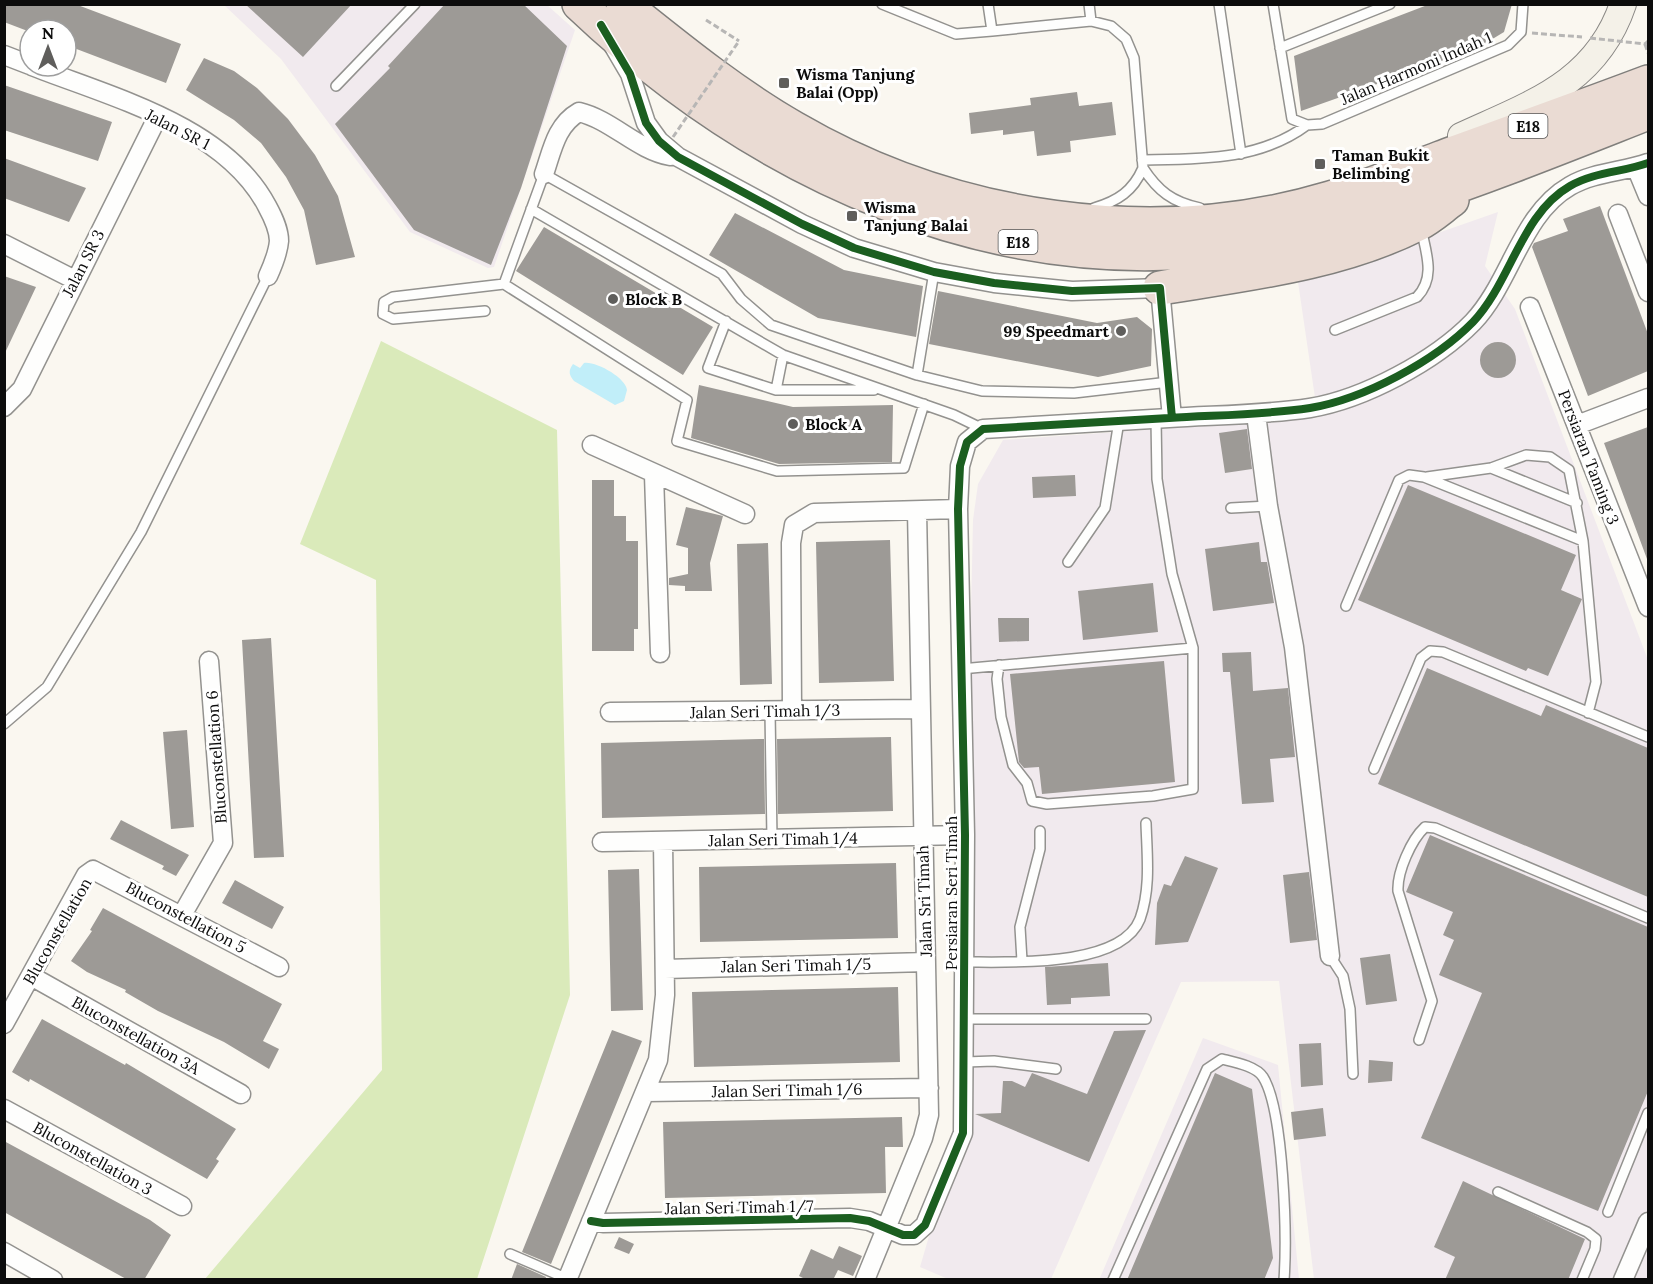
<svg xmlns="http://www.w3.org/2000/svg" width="1653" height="1284" viewBox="0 0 1653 1284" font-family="Lora,serif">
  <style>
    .industrial { fill: #f1eaee }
    .forest { fill: #daeaba }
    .water { fill: #c1eef9 }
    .building { fill: #9d9a96 }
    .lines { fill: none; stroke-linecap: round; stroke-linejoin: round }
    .lane-casing { stroke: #93928f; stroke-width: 12 }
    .street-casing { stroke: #93928f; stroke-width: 21 }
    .secondary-casing { stroke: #8a8885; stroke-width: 28 }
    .highway-casing { stroke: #807f7c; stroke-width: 36 }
    .path { stroke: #b7b6b5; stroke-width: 3; stroke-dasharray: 6 3; stroke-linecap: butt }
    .lane { stroke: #fefefd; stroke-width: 9 }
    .street { stroke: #fefefd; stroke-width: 18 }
    .secondary { stroke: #f4f1e8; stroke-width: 26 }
    .highway { stroke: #eadbd3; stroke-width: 33 }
    .path-bridge { stroke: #b7b6b5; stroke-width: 3; stroke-dasharray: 6 3; stroke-linecap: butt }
    .cycleway-casing { stroke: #fff; stroke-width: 11 }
    .cycleway { stroke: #1b5e20; stroke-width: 8 }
    .poi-dot { fill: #5f5e5c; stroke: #fff; stroke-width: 2 }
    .labels { text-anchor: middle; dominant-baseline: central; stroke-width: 6; stroke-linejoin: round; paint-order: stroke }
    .shield { fill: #fff; stroke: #555; stroke-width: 1.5 }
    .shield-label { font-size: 15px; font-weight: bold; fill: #0c0c0c }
    .street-label { font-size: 16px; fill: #0c0c0c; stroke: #fff }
    .poi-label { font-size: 16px; font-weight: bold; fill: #0c0c0c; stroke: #fff; text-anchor: start }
  </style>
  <rect width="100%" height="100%" fill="#faf7f0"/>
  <path class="industrial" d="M224,5h323l28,25 -81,237 -6,1 -78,-36 -129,-173z
    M1498,212l-13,54 30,43 133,351v619h-334l-35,-298 -98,1 -130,297h-103l-28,-12 40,-137 13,-610 5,-36 25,-44 315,-22 -20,-136z
    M1203,1038l75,27 21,214 -200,1z"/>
  <path class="forest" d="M381,341l176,89 13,565 -93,284h-272l177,-209 -6,-490 -76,-36z"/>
  <path class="water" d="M584,363c12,-2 42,15 43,27l-3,11 -9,4 -41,-24c-5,-6 -6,-10 -1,-17l7,4z"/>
  <path class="building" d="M4,4h71l106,40 -15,39 -100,-38v-15h-41l-21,-8z
    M245,4h107l-49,53z
    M445,4h78l44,42 -46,142 -30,77 -77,-35 -79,-106 55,-56 -2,-2z
    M1430,4h82l-8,28 -28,17 -175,62 -7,-55z
    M204,58l30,13 23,17 31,31 27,36 23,41 17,61 -39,8 -12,-55 -18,-33 -25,-34 -27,-23 -48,-30z
    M4,85l108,37 -14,39 -94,-31z
    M1077,92l2,14 33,-4 4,33 -46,6 1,11 -34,4 -3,-25 -31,4v-5l-32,4 -2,-21 62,-8 -1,-7z
    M4,158l82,30 -17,34 -65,-24z
    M1600,206l48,128v37l-60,25 -56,-149 2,-4 34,-12 -5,-12z
    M735,213l109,57 79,16 -7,51 -98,-19 -109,-63z
    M544,227l169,100 -30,48 -167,-104z
    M4,276l32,11 -32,68z
    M938,291l159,32 40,-6 15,12 -1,37 -53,11 -169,-33z
    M1480 360a18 18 0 1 1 36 0a18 18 0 1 1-36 0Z
    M699,385l94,22 100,-2 -1,57 -113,2 -88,-26z
    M1648,427v132h-1l-43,-116z
    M1247,429l5,40 -27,4 -6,-40z
    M1075,475l1,21 -43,2 -1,-21z
    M592,480h22v36h12v25h12v88h-4v22h-42z
    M1408,485l168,70 -15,35 21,9 -34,77 -20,-8 -2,3 -168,-71z
    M686,507l37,9 -13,47 2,28h-27v-5l-16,-1v-7l19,-4v-26l-12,-3z
    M890,540l4,141 -75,2 -3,-141z
    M1259,542l2,20h6l7,41 -61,8 -8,-62z
    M768,543l4,141 -32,1 -3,-141z
    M1153,583l5,49 -75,8 -5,-49z
    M998,618h31v23l-30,1z
    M271,638l13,219 -30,1 -12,-218z
    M1251,652l2,39 35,-3 7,69 -25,2 4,43 -32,2 -12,-132h-7l-1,-19z
    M1164,661l11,121 -133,12 -3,-27 -15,1 -5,-6 -9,-88z
    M1427,668l114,48 5,-11 102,43v149l-270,-113z
    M187,730l7,97 -23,2 -8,-97z
    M891,737l2,74 -115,3 -1,-75z
    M760,739h4l1,75 -163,4 -1,-75z
    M121,820l68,35 -13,21 -14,-7 2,-3 -54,-27z
    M1430,835l218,92v164l-50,120 -177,-73 61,-145 -43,-18 15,-35 -11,-5 10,-23 -47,-20z
    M1185,856l33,12 -30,74 -33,3 2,-42 7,-19 7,2z
    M896,863l2,75 -198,4 -1,-75z
    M639,869l4,141 -32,1 -3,-141z
    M1309,872l8,68 -27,3 -7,-68z
    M235,880l49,27 -12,22 -50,-26z
    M103,908l179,96 -19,37 16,8 -10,20 -45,-27 -66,-31 -33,-19 1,-2 -39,-18 -16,-11 21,-30 -2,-1z
    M1390,954l7,47 -31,4 -6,-47z
    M1108,963l2,33 -39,2v6l-24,1 -2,-38z
    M898,987l2,75 -206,5 -2,-75z
    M42,1019l83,46 1,-2 110,66 -20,30 3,2 -12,18 -177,-100 -1,3 -17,-10z
    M612,1030l30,11 -91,223 -29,-12z
    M1146,1030l-57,132 -114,-48 26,-1 2,-32h9l13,6 7,-14 55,21 27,-63z
    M1321,1043l2,42 -22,2 -2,-43z
    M1369,1060l24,2 -1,19 -24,2z
    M1215,1073l37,16 21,169 -9,22h-137z
    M1323,1108l3,28 -32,4 -3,-28z
    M902,1117l1,30h-18l1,46 -221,5 -2,-76z
    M4,1141l146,79 21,15 -27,45h-16l-124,-68z
    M1463,1181l122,58 -17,41h-123l10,-23 -21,-10z
    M619,1237l15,7 -5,10 -15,-6z
    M839,1246l23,10 -9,20 -15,-6 -5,10h-26l-8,-4 12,-27 22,10z
    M517,1264l29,13 -1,3h-34z"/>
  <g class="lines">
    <g class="lane-casing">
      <path id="lane" d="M882,4l74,30 36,-3 -4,-27
        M1089,4l2,17
        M1219,4l22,150
        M1273,4l19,115 15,6 15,-1 186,-79 13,-13 2,-28
        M992,31l99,-10 20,5 15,13 8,19 9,110c-10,23 -25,33 -49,40
        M1280,48l110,-44
        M336,86l79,-82
        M1142,160c57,-1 117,1 165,-35
        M1143,168c15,23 29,34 57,40
        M531,209l252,146 171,60 29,14
        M504,284l40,-110 178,100 19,25 30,26 146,50 65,16 92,2 95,-11
        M485,311l-92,8 -10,-5 1,-12 9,-5 111,-13 183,116 -10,41 100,30 127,-3 20,-64
        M726,321l-18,47 68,22h98
        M1335,330l82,-33c19,-20 9,-44 4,-69
        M917,375l17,-103
        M776,390l7,-35
        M1491,468l86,35
        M1427,477l64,-9 35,-13 24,2 19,13 14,71
        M1231,508l37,-2
        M1068,562l37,-54 14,-87
        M1346,606l53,-126 10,-5 15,2 159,64 13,141 -8,31
        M999,665l-2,14 4,38 12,48 14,18 5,18 15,3 106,-8 40,-7v-141l-21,-74 -15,-95 -1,-60
        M961,669l232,-21
        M770,711l2,128
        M4,724l43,-37 94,-155 127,-256
        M1374,769l47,-111 9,-7 13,1 205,85
        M1330,956l13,20 7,33 3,65
        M1022,961l-2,-34 20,-78v-18
        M965,962c44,0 156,6 175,-43 11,-31 7,-64 6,-96
        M965,1019h181
        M1419,1040l13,-39 -34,-110c-1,-19 13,-51 27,-64l10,1 213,90
        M965,1062l29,-1 62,8
        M1498,1192l89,40 9,7 -1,10 -13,31
        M1608,1212l40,-99
        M510,1254l58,25
        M1113,1280l94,-211 15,-10c12,3 34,7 41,18 21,33 24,161 21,203"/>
    </g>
    <g class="street-casing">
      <path id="street" d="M613,45l17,29 16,49 13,18 19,16 124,67 52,24 80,24 60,11 78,8 88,-3 12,130
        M4,55l26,10
        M32,66c79,31 193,60 235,140 6,11 12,23 12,35 -1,12 -6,24 -11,35
        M1636,167l12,29
        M544,174c8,-23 12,-49 35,-62 33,8 58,38 91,44
        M1618,214l30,78
        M4,244l71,36
        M1530,307l118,300
        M4,407l18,-18 136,-273
        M1256,414l12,92 26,141 36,309
        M1577,425l71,-27
        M592,445l153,69
        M654,475l6,178
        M792,710l-1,-167 3,-18 20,-12 144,-4
        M610,712l310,-3
        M602,842l363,-7
        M182,915l41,-72 -14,-182
        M665,969l261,-7
        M31,976l210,118
        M4,1024l82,-149 7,-5 186,97
        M646,1092l283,-4
        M4,1109l178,97
        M591,1221l12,2 247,-5 19,3 34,14h11l11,-10 38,-92 2,-298 -7,-326 2,-43 7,-24 16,-13c62,-4 124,-7 186,-11 47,-3 94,-3 141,-10 54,-9 125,-47 163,-86 38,-40 48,-108 97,-136 24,-14 53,-14 78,-23
        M4,1252l49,28
        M567,1280l91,-220 7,-65 -2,-154
        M865,1280l58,-142 6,-23 -12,-604
        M1623,1280l25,-58"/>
    </g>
    <g class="secondary-casing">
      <path id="secondary" d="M1461,136c69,-32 135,-52 162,-132"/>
    </g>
    <g class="highway-casing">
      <path id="highway" d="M579,4c179,170 416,280 666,242 56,-8 110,-25 163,-43 82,-27 161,-59 240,-90
        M623,4c55,44 110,89 171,124 158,92 359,123 536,70 37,-11 73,-26 110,-40 69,-25 139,-50 208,-76
        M1160,288c86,-14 179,-24 258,-64 12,-6 23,-16 34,-24"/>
    </g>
    <path class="path" d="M706,20l33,21
      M1532,33l50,4
      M1645,44l3,9"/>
    <use href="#lane" class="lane"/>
    <use href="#street" class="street"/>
    <use href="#secondary" class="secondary"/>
    <use href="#highway" class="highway"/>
    <path class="path-bridge" d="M1590,38l55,6 3,-3
      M673,137l66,-96"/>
    <g class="cycleway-casing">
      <path id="cycleway" d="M601,25l29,49 16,49 13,18 19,16 124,67 52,24 80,24 60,11 78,8 88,-3 12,130
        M591,1221l12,2 247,-5 19,3 34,14h11l11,-10 38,-92 2,-298 -7,-326 2,-43 7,-24 16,-13c62,-4 124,-7 186,-11 47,-3 94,-3 141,-10 54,-9 125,-47 163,-86 38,-40 48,-108 97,-136 24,-14 53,-14 78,-23"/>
    </g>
    <use href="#cycleway" class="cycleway"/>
  </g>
  <g class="poi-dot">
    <rect x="778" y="77" width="12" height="12" rx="3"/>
    <rect x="1314" y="158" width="12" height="12" rx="3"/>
    <rect x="846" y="210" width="12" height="12" rx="3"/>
    <circle cx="613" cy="299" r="6"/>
    <circle cx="1121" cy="331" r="6"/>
    <circle cx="793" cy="424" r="6"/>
  </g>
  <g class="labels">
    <g class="shield">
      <rect x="1508.5" y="114" width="39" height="24" rx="4.5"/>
      <rect x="998.5" y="230" width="39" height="24" rx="4.5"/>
    </g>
    <g class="shield-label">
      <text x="1528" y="126">E18</text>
      <text x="1018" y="242">E18</text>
    </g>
    <g class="street-label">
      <text transform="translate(1416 68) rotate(-23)">Jalan Harmoni Indah 1</text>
      <text transform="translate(178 129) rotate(27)">Jalan SR 1</text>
      <text transform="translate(83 263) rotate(-63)">Jalan SR 3</text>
      <text transform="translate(1589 457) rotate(69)">Persiaran Taming 3</text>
      <text transform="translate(765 711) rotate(-1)">Jalan Seri Timah 1/3</text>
      <text transform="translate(216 757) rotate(-94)">Bluconstellation 6</text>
      <text transform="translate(783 839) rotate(-1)">Jalan Seri Timah 1/4</text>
      <text transform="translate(951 893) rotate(-90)">Persiaran Seri Timah</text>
      <text transform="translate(924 901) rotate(-92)">Jalan Sri Timah</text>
      <text transform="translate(186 917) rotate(28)">Bluconstellation 5</text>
      <text transform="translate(57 931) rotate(-60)">Bluconstellation</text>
      <text transform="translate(796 965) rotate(-1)">Jalan Seri Timah 1/5</text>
      <text transform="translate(136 1035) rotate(29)">Bluconstellation 3A</text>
      <text transform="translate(787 1090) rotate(-1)">Jalan Seri Timah 1/6</text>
      <text transform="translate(93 1158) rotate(29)">Bluconstellation 3</text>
      <text transform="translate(739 1207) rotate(-1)">Jalan Seri Timah 1/7</text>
    </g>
    <g class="poi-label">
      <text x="796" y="74">Wisma Tanjung<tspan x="796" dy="18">Balai (Opp)</tspan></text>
      <text x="1332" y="155">Taman Bukit<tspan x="1332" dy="18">Belimbing</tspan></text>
      <text x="864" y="207">Wisma<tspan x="864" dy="18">Tanjung Balai</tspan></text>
      <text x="625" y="299">Block B</text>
      <text x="1109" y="331" text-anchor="end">99 Speedmart</text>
      <text x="805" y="424">Block A</text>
    </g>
  </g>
  <rect width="1653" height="1284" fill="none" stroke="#0c0c0c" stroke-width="12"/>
  <g transform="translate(48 48)"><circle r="28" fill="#ffffff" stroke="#9e9e9e" stroke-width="1.5"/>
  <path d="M0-4.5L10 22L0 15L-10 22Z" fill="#5f5e5c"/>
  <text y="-9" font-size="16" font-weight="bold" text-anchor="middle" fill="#0c0c0c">N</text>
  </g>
</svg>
